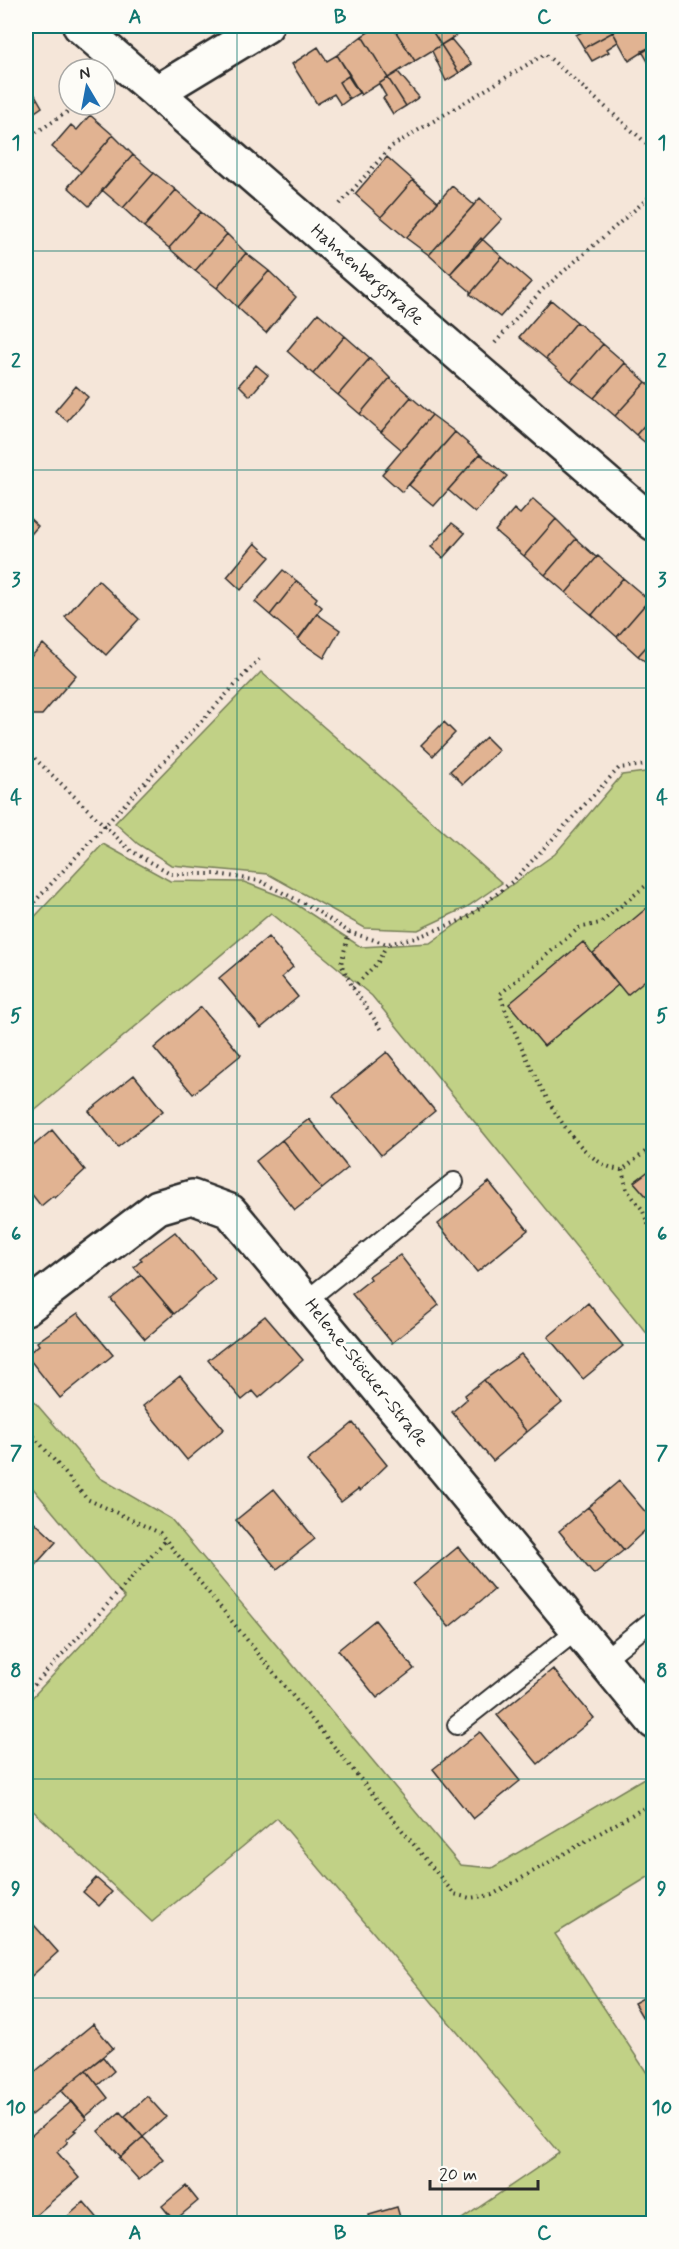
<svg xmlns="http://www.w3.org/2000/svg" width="679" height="2249" viewBox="0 0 679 2249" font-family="Mynerve,sans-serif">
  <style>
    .green { fill: #c1d186; stroke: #767e58; stroke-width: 1.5 }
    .building { fill: #e1b392; stroke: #2b2b2b; stroke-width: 1.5 }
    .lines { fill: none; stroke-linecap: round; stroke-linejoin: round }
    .lane-casing { stroke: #2b2b2b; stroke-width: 22 }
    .street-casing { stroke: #2b2b2b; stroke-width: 38 }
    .path { stroke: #2b2b2b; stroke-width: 4; stroke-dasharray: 1.5 4.5; stroke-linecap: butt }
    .lane { stroke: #fdfcf7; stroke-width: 18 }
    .street { stroke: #fdfcf7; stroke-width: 33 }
    .grid { fill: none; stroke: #0f766e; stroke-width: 1.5; stroke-opacity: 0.55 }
    .labels { text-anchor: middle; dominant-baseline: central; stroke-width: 6; stroke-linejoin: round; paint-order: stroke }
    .street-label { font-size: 18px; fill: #2b2b2b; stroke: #fdfcf7 }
    .neatline { fill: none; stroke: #0f766e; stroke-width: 2 }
    .grid-label { font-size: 20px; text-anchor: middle; font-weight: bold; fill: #0f766e }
  </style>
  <rect width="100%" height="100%" fill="#f5e6d9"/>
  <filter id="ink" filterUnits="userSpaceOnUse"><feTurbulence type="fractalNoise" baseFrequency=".0167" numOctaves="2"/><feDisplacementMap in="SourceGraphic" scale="12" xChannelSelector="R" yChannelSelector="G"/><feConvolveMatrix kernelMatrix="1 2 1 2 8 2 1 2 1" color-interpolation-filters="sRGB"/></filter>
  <g filter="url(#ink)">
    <path class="green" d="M261,672l241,211 -35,24 -49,23 -53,-2 -97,-54 -97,-9 -33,-21 -23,-21z
      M653,771v570l-281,-345 -101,-83 -245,205v-192l77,-82 67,37 74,1 44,17 73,48 69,-4 125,-89 67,-79z
      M26,1392l74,86 71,41 289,346 32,3 157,-93 4,5v94l-98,60 98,148v141h-197l103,-70 -282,-335 -125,104 -123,-115 -3,3v-106l99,-106 -99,-118z"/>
    <path class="building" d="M378,26l1,2 13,-2 23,35 -27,17 -26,-42z
      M392,26h37l12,19 -26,16z
      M429,26h39l1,1 -28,18z
      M593,26l2,3 14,-3 4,6 -29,16 -8,-13z
      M625,26h29v19l-25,16 -16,-29z
      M613,32l5,10 -11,7 2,3 -17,9 -8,-13z
      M362,36l26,42 -27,17 -24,-40z
      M451,39l21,25 -13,9 -18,-28z
      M441,45l18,28 -13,8 -14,-30z
      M654,45v27l-12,-21z
      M318,47l9,14 10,-6 13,20 -11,7 10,17 -8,6 -7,-11 -17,10 -25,-40z
      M398,72l21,25 -13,9 -18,-28z
      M348,76l11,17 -10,6 -10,-17z
      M388,78l18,28 -13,8 -10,-16 3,-2 -7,-12z
      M26,79l16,28 -16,11z
      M90,115l23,20 -32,37 -29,-25 19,-22 6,5z
      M113,135l20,20 -44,51 -21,-19z
      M133,155l21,18 -31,35 -21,-18z
      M387,157l26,23 -32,37 -26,-23z
      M154,173l22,17 -32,37 -21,-19z
      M413,180l25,22 -32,36 -25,-21z
      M452,186l22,19 -45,50 -23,-17z
      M176,190l25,22 -32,36 -25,-21z
      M480,198l22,21 -52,55 -21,-19z
      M201,212l26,22 -32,37 -26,-23z
      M227,234l19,19 -29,35 -22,-17z
      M481,238l21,19 -32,37v-3l-20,-17z
      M246,253l23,18 -32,36 -20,-19z
      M502,257l29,25 -31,35 -30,-23z
      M269,271l27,26 -30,36 -29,-26z
      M551,300l26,22 -31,37 -27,-22z
      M318,313l27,23 -32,38 -26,-23z
      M577,322l26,22 -32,37 -25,-22z
      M345,336l25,22 -32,37 -25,-21z
      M603,344l22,19 -31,35 -23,-17z
      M370,358l20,20 -30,36 -22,-19z
      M625,363l21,19 -31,34 -21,-18z
      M256,365l12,10 -18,21 -11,-11z
      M390,378l21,19 -30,35 -21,-18z
      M646,382l8,6v26l-18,21 -21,-19z
      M76,386l12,11 -21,24 -12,-10z
      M411,397l21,18 -30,35 -21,-18z
      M654,414v36l-18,-15z
      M432,415l23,17 -53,60 -20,-18z
      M455,432l25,22 -46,52 -25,-21z
      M480,454l27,22 -32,37 -27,-23z
      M533,499l23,20 -32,37 -29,-25 19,-22 6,5z
      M26,515l12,11 -12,14z
      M556,519l20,20 -31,36 -21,-19z
      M452,523l13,10 -22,25 -12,-11z
      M576,539l20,18 2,-1 -32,37 -21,-18z
      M255,543l15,14 -29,33 -14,-13z
      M598,556l25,22 -31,37 -26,-22z
      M283,570l14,11 -27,34 -15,-13z
      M623,578l26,22 -32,37 -25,-22z
      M98,580l41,39 -33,36 -41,-38z
      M297,581l20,17 -2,3 7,6 -24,32 -28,-24z
      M649,600l5,6v32l-16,18 -21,-19z
      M317,614l23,16 -16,28 -26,-18z
      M654,638v30l-16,-12z
      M43,644l33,31 -34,40h-10l-6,-5v-48z
      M444,722l11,11 -22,23 -12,-11z
      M486,737l13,13 -36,34 -13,-13z
      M654,902v71l-27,22 -34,-42z
      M268,937l25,30 -11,10 16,20 -37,31 -42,-50z
      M583,942l35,43 -74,61 -35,-42z
      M201,1007l40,48 -48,39 -39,-46z
      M387,1052l48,59 -54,44 -48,-59z
      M134,1075l29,36 -45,36 -29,-36z
      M309,1119l39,49 -26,21 -40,-49z
      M52,1130l33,40 -30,28 -2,-2 -12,10 -15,-19v-35z
      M282,1140l40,49 -27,21 -39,-49z
      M654,1167v38l-20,-23z
      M489,1182l39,48 -51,42 -39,-48z
      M175,1232l40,47 -41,35 -40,-47 8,-7 -2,-2z
      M400,1255l39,50 -47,38 -40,-49 19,-15 -2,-3z
      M141,1275l33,39 -29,25 -34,-40z
      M588,1303l35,43 -40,33 -35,-42z
      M78,1313l35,42 -53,43 -34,-43 13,-10 -2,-3z
      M265,1316l38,44 -44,38 -6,-7 -11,9 -34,-40z
      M521,1354l41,49 -35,29 -43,-52z
      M180,1376l44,53 -37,31 -44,-54z
      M484,1380l43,52 -34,29 -41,-49 15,-13 -2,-4z
      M353,1423l34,42 -27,26 -2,-2 -17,13 -34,-41z
      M619,1481l35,41 -30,28 -36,-43z
      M274,1489l41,50 -38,30 -41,-49z
      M588,1507l36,43 -30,24 -35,-43z
      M26,1514l30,28 -30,33z
      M458,1547l36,43 -45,37 -36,-43z
      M375,1620l39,49 -37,29 -39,-48z
      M553,1669l41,49 -56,46 -41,-49z
      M480,1732l40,49 -47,38 -40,-50z
      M96,1878l16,14 -13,14 -16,-14z
      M26,1916l32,36 -32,29z
      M654,1992v45l-20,-34z
      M93,2024l20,24 -87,71v-40z
      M103,2057l11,14 -16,14 -12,-15z
      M86,2070l22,28 -23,19 -24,-27z
      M147,2096l19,21 -23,20 -18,-21z
      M72,2101l15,18 -13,11 2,1 -10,9 2,2 -11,10 22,26 -50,43 -3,-3v-78z
      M120,2112l23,25 -22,20 -23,-26z
      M143,2137l20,22 -24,21 -20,-22z
      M186,2186l12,15 -24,20 -12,-15z
      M84,2202l17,20 5,-4 5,6h-52z
      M397,2207l5,17h-31l-2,-9z"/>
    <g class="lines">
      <g class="lane-casing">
        <path id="lane" d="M307,1300l147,-118
          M602,1661l52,-42
          M457,1725l120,-95"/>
      </g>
      <g class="street-casing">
        <path id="street" d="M80,26l574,498
          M157,92l109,-66
          M26,1308l132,-101 34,-10 38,14 173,207 251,304"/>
      </g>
      <path class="path" d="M26,139l52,-34
        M340,204l52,-58 153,-92 109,96
        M495,343l46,-52 113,-98
        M26,750l105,101 41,23h45l43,7 49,25 40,26 38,12 28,-6 52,-20 47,-38 105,-112 35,-4
        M654,879l-54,44 -21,5 -79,66 6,18c20,44 62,153 116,158l32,-25
        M26,911l233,-252
        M349,932l-8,32 12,24 29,42
        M353,988l25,-26 9,-18
        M622,1170l5,20 15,19 12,29
        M26,1427l61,72 73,34 294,361 16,4 22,-3 162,-93
        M26,1694l140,-154"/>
      <use href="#lane" class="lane"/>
      <use href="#street" class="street"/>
    </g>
  </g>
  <path class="grid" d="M237,26v2198M442,26v2198M26,251h628M26,470h628M26,688h628M26,906h628M26,1124h628M26,1343h628M26,1561h628M26,1779h628M26,1998h628"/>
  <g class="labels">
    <g class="street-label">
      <text transform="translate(367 275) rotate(41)">Hahnenbergstraße</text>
      <text transform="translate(366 1373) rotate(51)">Helene-Stöcker-Straße</text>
    </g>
  </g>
  <rect width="679" height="2249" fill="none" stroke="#fdfcf7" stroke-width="66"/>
  <g transform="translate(87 87) rotate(350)"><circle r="28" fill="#fdfcf7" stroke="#a9a8a5" stroke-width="1.5"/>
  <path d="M0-4.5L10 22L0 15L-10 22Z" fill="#1f6fb2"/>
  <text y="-9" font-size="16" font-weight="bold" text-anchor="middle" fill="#2b2b2b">N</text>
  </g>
  <path d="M430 2180v9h108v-9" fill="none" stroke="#2b2b2b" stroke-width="3"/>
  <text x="439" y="2180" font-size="18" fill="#2b2b2b" stroke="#fdfcf7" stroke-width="4.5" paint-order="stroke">20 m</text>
  <rect x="33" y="33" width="613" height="2183" class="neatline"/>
  <g class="grid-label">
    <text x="135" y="23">A</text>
    <text x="340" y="23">B</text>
    <text x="544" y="23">C</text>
    <text x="16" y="149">1</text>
    <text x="662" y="149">1</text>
    <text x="16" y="367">2</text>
    <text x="662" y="367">2</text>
    <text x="16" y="586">3</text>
    <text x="662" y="586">3</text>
    <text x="16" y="804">4</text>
    <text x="662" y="804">4</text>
    <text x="16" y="1022">5</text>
    <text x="662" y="1022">5</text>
    <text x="16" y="1240">6</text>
    <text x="662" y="1240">6</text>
    <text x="16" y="1459">7</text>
    <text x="662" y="1459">7</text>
    <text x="16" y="1677">8</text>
    <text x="662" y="1677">8</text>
    <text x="16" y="1895">9</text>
    <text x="662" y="1895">9</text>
    <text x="16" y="2114">10</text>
    <text x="662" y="2114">10</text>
    <text x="135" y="2239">A</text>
    <text x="340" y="2239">B</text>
    <text x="544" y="2239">C</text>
  </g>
</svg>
